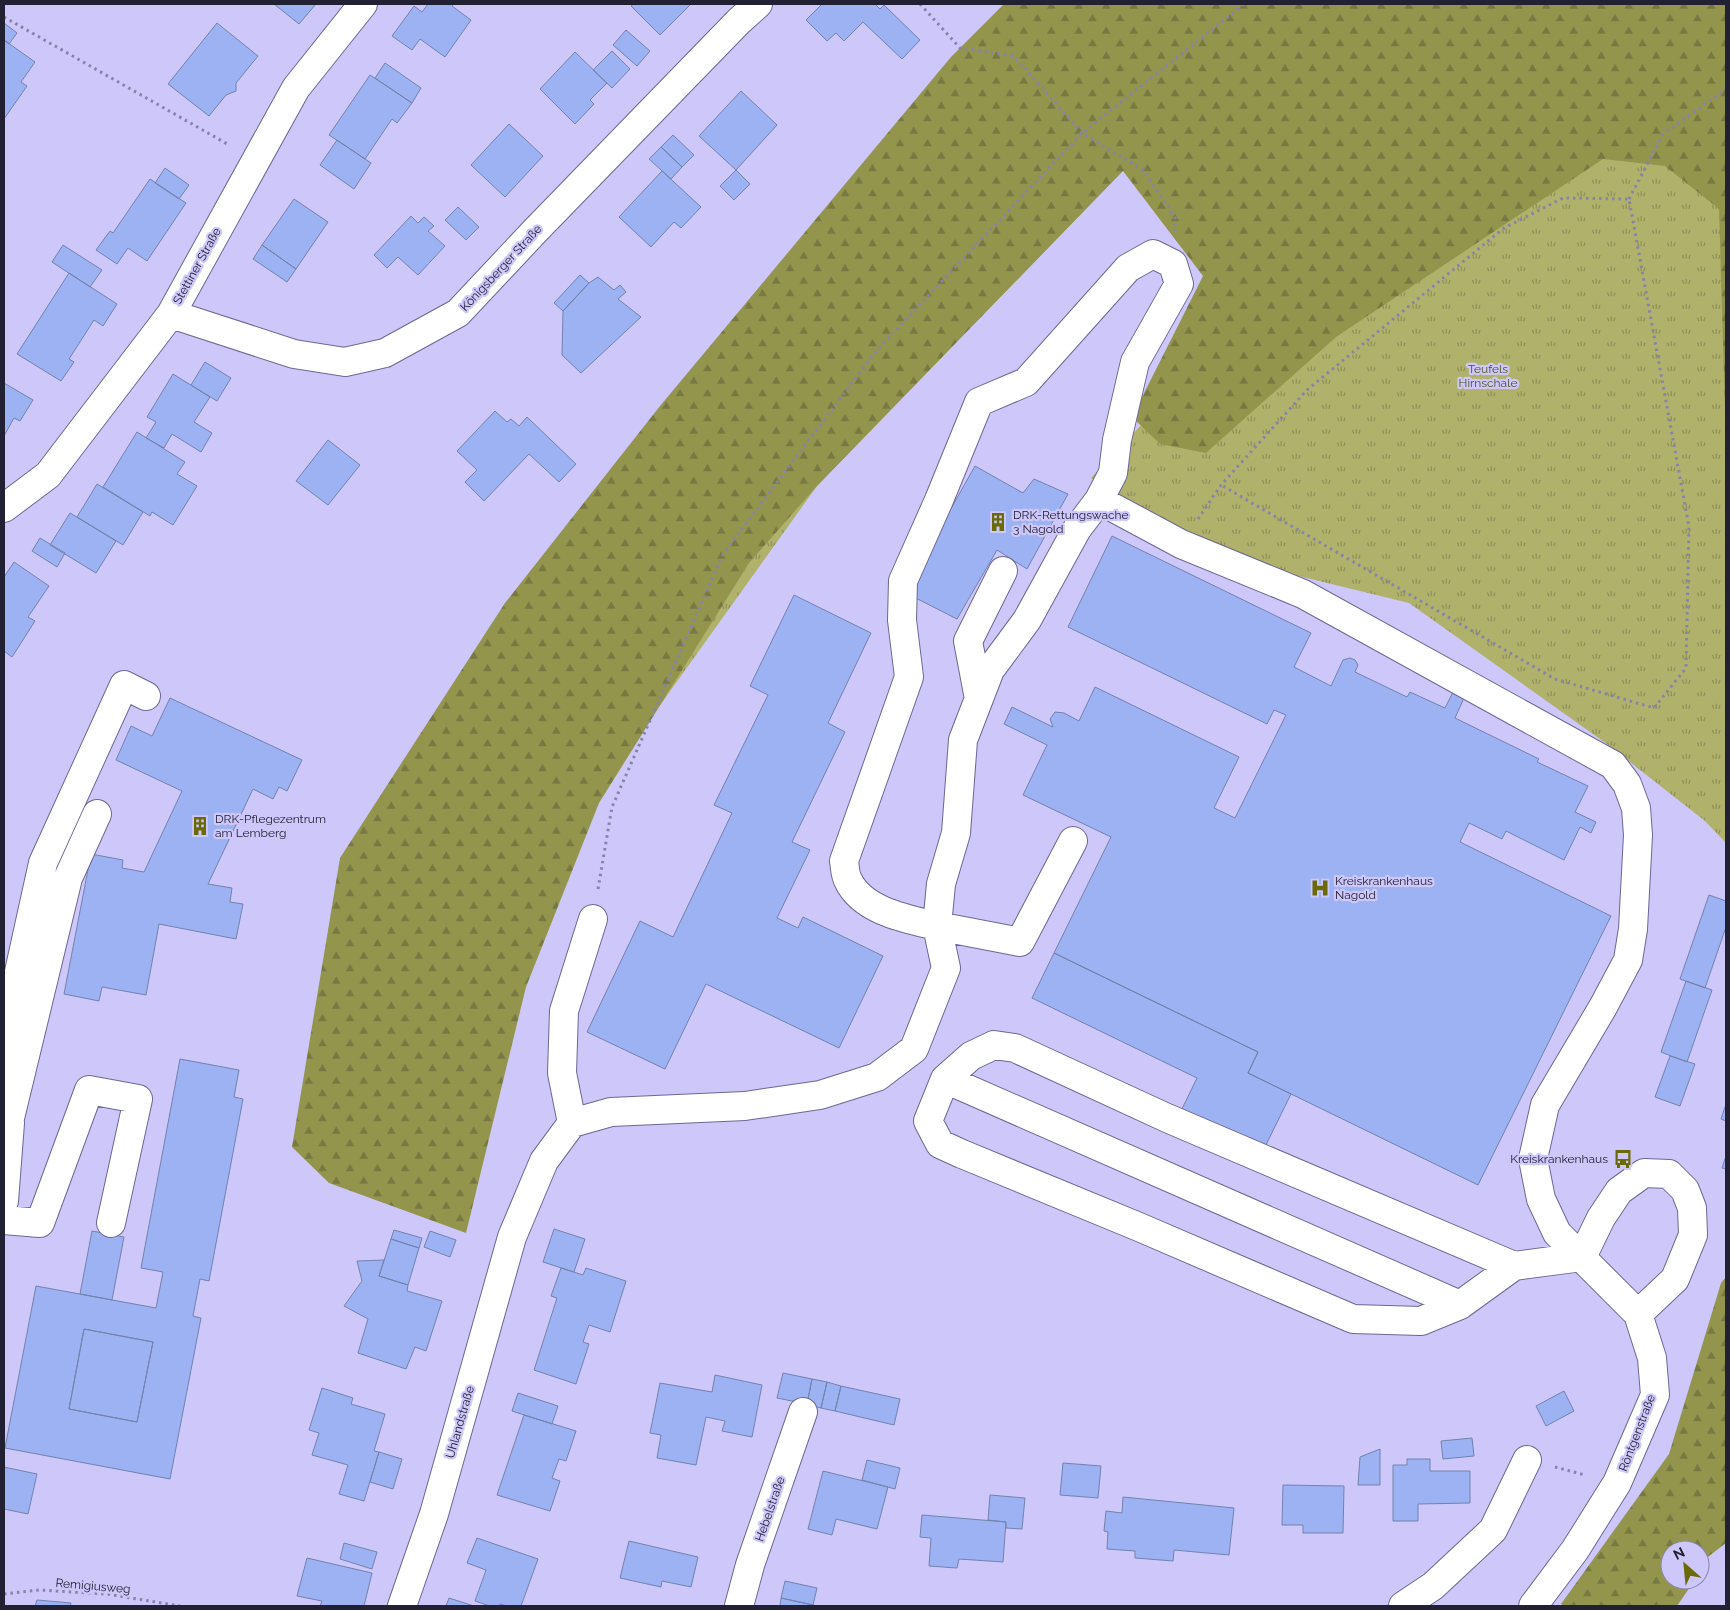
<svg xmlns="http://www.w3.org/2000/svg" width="1730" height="1610" viewBox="0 0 1730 1610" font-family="Raleway,sans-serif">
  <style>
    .grass { fill: url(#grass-tufts) }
    .forest { fill: url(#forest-firs) }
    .building { fill: #9cb2f2; stroke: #7382af; fill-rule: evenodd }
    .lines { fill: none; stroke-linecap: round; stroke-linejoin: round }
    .minor-casing { stroke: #6d6794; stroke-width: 30 }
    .path { stroke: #8783a9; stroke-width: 3; stroke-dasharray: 2.5 4; stroke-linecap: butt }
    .minor { stroke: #fff; stroke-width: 28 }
    .labels { text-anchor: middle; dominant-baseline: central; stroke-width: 4.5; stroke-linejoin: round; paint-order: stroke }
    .street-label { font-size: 12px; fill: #222033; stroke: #cdc7fa }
    .park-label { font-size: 12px; fill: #51521b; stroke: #cdc7fa }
    .poi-label { font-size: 12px; fill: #222033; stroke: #cdc7fa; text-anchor: start }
  </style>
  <defs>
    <pattern id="grass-tufts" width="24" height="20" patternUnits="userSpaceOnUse" patternTransform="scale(1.25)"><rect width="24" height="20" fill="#b0b26b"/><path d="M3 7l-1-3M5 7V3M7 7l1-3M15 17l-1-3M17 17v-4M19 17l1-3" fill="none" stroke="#8f9059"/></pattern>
    <pattern id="forest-firs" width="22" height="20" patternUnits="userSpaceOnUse" patternTransform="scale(1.25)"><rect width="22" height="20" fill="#94954d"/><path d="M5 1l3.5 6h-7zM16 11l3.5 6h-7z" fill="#787941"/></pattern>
  </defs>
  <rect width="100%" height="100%" fill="#cdc7fa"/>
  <path class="grass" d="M1024,4h702v839l-21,-22 -98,-77 -198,-141 -233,-57 -85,-68 172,-182 -140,-126 -306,316 -159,222z"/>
  <path class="forest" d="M1004,4h722v440l-7,-235 -54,-43 -62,-7 -267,178 -130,116 -46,-9 -28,-27 71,-141 -80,-105 -306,315 -68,77 -150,240 -73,184 -60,246 -137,-50 -37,-36 48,-289 165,-255 155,-197 291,-349z
    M1726,1277v266l-26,20v-13h-30v30h22l-4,10 -11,16h-113l-3,-2 108,-150 52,-171z"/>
  <path class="building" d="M274,4h42l-17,20z
    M428,4h25l-1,2 19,14 -26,37 -25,-18 -8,11 -20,-14 22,-30 8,6z
    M634,4h57l-31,31 -29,-29z
    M822,4h53l5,5 4,-4 36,35 -18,19 -39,-37 -19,19 -8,-8 -9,8 -21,-21z
    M4,23l13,10 -8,11 -5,-4z
    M217,23l41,33 -22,27v8l-10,4 -17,21 -41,-32z
    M626,30l24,21 -13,15 -24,-21z
    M4,40l31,22 -14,20 6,4 -23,33z
    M612,51l18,18 -18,19 -19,-18z
    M575,52l32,31 -17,17 4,4 -19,20 -35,-35z
    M385,63l36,25 -9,15 -37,-25z
    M370,75l42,28 -15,20 -5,-4 -27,40 -36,-24z
    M741,91l36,34 -41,45 -37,-34z
    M509,124l34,32 -38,41 -34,-32z
    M673,135l21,20 -12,12 -21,-20z
    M337,140l34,23 -17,26 -34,-24z
    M661,147l21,20 -11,12 -22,-20z
    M165,168l24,17 -10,14 -24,-16z
    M736,170l14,14 -16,16 -14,-14z
    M662,171l39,36 -20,21 -7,-6 -23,25 -32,-30z
    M150,179l36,24 -39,58 -19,-13 -11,16 -21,-14 14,-19 3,2z
    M294,199l34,23 -32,47 -34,-24z
    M458,207l21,20 -13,13 -21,-20z
    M411,216l7,7 6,-6 10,9 -6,5 17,15 -27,29 -20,-18 -11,11 -13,-13z
    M63,245l39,25 -12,17 -38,-25z
    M262,245l34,24 -9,13 -34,-23z
    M69,273l48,31 -14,22 -9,-6 -25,39 5,3 -13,19 -44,-27z
    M580,275l9,8 -26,28 -9,-8z
    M598,277l16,13 6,-5 6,7 -8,7 23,18 -60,56 -19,-18 1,-44 26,-28z
    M205,362l26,16 -14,23 -26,-16z
    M173,374l37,23 -16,25 18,11 -11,19 -29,-18 -8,14 -18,-10 10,-16 -9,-5z
    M4,383l29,17 -13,21 -6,-3 -10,18z
    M495,411l12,11 4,-3 8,7 8,-9 49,47 -17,18 -30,-28 -45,47 -19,-19 12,-12 -20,-19z
    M137,432l48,30 -8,12 20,12 -24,39 -21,-13 -2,4 -47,-29z
    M328,440l32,25 -32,40 -32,-24z
    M975,466l48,27 11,-14 34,15 -41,75 -30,-19 -40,69 -53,-27z
    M97,484l46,28 -20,33 -46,-28z
    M70,513l46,28 -20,32 -46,-28z
    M1112,536l199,97 -17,34 37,19 12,-26 7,-2 5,2 3,5 -3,7 52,25 3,-5 35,16 8,-16 11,6 -9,20 84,41 -2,3 51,24 -13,26 21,10 -5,11 -11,-6 -16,33 -58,-29 -4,8 -33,-16 -9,19 151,74 -133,269 -230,-112 10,-21 -204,-99 57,-116 -88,-42 24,-50 -43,-21 8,-17 41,20 -3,-8 5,-7 9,1 15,8 16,-34 144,70 -25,51 21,10 51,-103 -12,-5 -7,14 -199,-97z
    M40,538l25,15 -8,14 -25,-16z
    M14,562l35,24 -21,31 7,4 -23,36 -8,-6v-74z
    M794,595l77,38 -43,90 17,9 -53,110 18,8 -33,68 21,10 5,-11 80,39 -44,92 -133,-64 -41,85 -78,-37 53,-111 33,16 59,-124 -18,-8 54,-110 -18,-9z
    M170,698l132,62 -15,31 -8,-4 -6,12 -20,-10 -45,95 24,4 -2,14 13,2 -7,35 -77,-15 -13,71 -44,-8 -3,14 -35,-7 27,-140 32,6 -1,8 22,4 38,-81 -66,-31 15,-34 21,10z
    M1709,895l17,6v26l-21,61 -25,-9z
    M1054,953l204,99 -10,21 43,21 -29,59 -82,-40 17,-35 -165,-80z
    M1686,981l26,9 -25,72 -26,-10z
    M1670,1056l25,8 -15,42 -25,-9z
    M180,1059l59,11 -5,27 9,2 -34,182 -9,-2 -7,37 8,2 -31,161 -165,-31 31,-162 120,22 7,-36 -22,-4zM84,1329l69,13 -16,80 -68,-13z
    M1726,1104v17l-5,-2z
    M1726,1156v13l-4,-1z
    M554,1229l31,10 -11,33 -31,-10z
    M394,1230l28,8 -3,10 -28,-9z
    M92,1231l32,6 -12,63 -32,-6z
    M430,1231l26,9 -6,17 -26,-10z
    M391,1239l28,9 -11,37 -29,-9z
    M384,1260l-5,16 29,9 -1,6 35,10 -16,50 -11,-4 -9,22 -48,-16 10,-34 -24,-13 18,-25 -5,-20z
    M561,1268l22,7 3,-7 40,13 -16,51 -21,-7 -6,17 6,2 -13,40 -42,-14 23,-72 -6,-2z
    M84,1329l69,13 -16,80 -68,-13z
    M783,1373l29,6 -5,25 -30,-6z
    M715,1375l47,10 -10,52 -30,-6 3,-10 -19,-4 -10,48 -39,-7 4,-23 -11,-2 10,-50 52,9z
    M812,1379l15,3 -6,26 -14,-4z
    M827,1382l14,4 -6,25 -14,-3z
    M841,1386l59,13 -6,26 -59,-14z
    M322,1388l31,10 -2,6 34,10 -11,37 5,1 -15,49 -25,-7 9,-29 -36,-10 7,-22 -10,-3z
    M1564,1391l10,20 -28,15 -10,-20z
    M518,1393l40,13 -6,18 -40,-13z
    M524,1415l52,16 -10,30 -7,-2 -7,19 8,3 -10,30 -53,-16z
    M1472,1438l2,18 -31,3 -2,-18z
    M1380,1449v36h-22l2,-28z
    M379,1452l23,7 -9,30 -23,-7z
    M1407,1459h23v12h40v32l-52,1v17h-25v-56h14z
    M867,1460l33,8 -5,21 -33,-9z
    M1063,1463l38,3 -3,32 -38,-3z
    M4,1467l33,7 -9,40 -24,-5z
    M823,1471l65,16 -11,42 -41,-10 -4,16 -24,-6z
    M1283,1485l61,1 -1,47h-40v-8h-21z
    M990,1495l35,3 -3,31 -16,-1v-6l-18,-2z
    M1123,1497l111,11 -5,47 -55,-5 -1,11 -38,-3v-7l-28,-2 1,-17 -4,-1 2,-20 16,2z
    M922,1515l84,7 -3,40 -44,-3 -2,9 -28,-2 2,-28 -11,-1z
    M477,1538l61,21 -17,47h-14l-7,-2 -1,2h-9l-15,-5 11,-31 -19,-7z
    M629,1541l69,16 -7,30 -29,-6 -1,6 -41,-9z
    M344,1543l33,9 -5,17 -32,-10z
    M307,1558l65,15 -8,33h-44l2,-5 -25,-5z
    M785,1581l32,7 -4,17 -32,-7z
    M449,1598l25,8h-28z
    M781,1598l32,7 4,1h-37z
    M37,1600l34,3 -1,3h-35z"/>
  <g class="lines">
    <g class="minor-casing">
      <path id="minor" d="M171,314l123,40 51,8 40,-9 73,-40 76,-81 205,-211 19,-17
        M1099,500l14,-27 4,-33 18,-78 44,-78 -6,-20 -20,-10 -25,14 -102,114 -47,20 -40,98 -36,81 -1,39 7,57 -65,184c1,6 1,14 4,19 14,31 59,39 89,46l4,-42 15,-51 7,-93 27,-70 37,-50 50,-91 22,-29 82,44 122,50 310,171 14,19 9,24 2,27 -5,94 -5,31 -25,47 -58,98 -12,54 8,40 16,34 81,81 14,44 3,37 -38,88 -42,67 -42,56
        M4,508l44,-33 123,-161 125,-226 67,-84
        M979,699l-11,-58 35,-70
        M4,1040l39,-177 81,-178 22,11
        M4,1062l1,2 5,59 -6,78
        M945,1079l515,226
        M10,1118l58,-240 29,-64
        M572,1123l-10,-50 2,-62 29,-92
        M4,1220l36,3 49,-133 49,9 -27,124
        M1582,1257l19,-39 18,-27 25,-18 25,1 16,16 7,18 1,27 -18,44 -37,35
        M1514,1266l-347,-148 -152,-70 -21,-3 -23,11 -26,23 -17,42 12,23 22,10 177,73 214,92 68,2 39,-16 54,-39 68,-9
        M402,1606l32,-92 78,-277 32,-76 28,-38 39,-11 134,-6 75,-11 57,-18 37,-28 32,-81 -9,-42 83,16 53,-101
        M739,1606l11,-41 53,-153
        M1403,1606l30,-20 60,-56 34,-70"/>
    </g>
    <path class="path" d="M920,4l40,44 54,8 68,77 61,37 32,47v14
      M4,17l225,128
      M1629,199l34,-65 63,-45
      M1198,519l23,-34 86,-95 197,-162 59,-30 66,1 60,328 -3,141 -32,40 -99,-29 -334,-194
      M598,889l14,-82 111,-253 153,-203 206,-218 162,-129
      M1555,1467l30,8
      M4,1594l35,-4 68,4 73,12"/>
    <use href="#minor" class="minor"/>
  </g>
  <defs>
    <g id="building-bare" transform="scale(1.5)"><path d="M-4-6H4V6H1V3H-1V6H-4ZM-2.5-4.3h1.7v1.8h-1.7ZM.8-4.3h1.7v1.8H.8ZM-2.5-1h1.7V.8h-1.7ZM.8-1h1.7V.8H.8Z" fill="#6a6a08" stroke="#cdc7fa" stroke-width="2.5" paint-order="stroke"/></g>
    <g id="hospital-bare" transform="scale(1.5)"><path d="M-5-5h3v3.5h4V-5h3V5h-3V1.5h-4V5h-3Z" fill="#6a6a08" stroke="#cdc7fa" stroke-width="2.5" paint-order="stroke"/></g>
    <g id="bus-bare" transform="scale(1.5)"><path d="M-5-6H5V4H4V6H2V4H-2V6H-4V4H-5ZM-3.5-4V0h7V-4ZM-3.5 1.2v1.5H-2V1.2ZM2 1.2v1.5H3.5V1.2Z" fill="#6a6a08" stroke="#cdc7fa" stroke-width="2.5" paint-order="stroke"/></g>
  </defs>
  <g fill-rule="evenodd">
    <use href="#building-bare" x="998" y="522"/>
    <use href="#building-bare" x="200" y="826"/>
    <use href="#hospital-bare" x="1320" y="888"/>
    <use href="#bus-bare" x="1623" y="1159"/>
  </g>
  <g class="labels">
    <g class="street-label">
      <text transform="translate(197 266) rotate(-61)">Stettiner Straße</text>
      <text transform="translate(501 268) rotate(-47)">Königsberger Straße</text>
      <text transform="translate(460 1422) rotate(-74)">Uhlandstraße</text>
      <text transform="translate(1637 1433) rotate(-69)">Röntgenstraße</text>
      <text transform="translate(770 1509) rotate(-71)">Hebelstraße</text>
      <text transform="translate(93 1586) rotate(5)">Remigiusweg</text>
    </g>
    <g class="park-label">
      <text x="1488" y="369">Teufels<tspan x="1488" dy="14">Hirnschale</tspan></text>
    </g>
    <g class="poi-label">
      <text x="1013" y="515">DRK-Rettungswache<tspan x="1013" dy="14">3 Nagold</tspan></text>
      <text x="215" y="819">DRK-Pflegezentrum<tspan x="215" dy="14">am Lemberg</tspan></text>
      <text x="1335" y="881">Kreiskrankenhaus<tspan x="1335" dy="14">Nagold</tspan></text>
      <text x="1608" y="1159" text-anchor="end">Kreiskrankenhaus</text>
    </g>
  </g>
  <rect width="1730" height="1610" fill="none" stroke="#222033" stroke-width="10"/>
  <g transform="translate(1685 1565) rotate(333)"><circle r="24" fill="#cdc7fa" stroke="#8984aa"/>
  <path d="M0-4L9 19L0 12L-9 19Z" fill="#6a6a08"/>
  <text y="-8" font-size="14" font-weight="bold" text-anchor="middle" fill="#222033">N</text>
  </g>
</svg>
